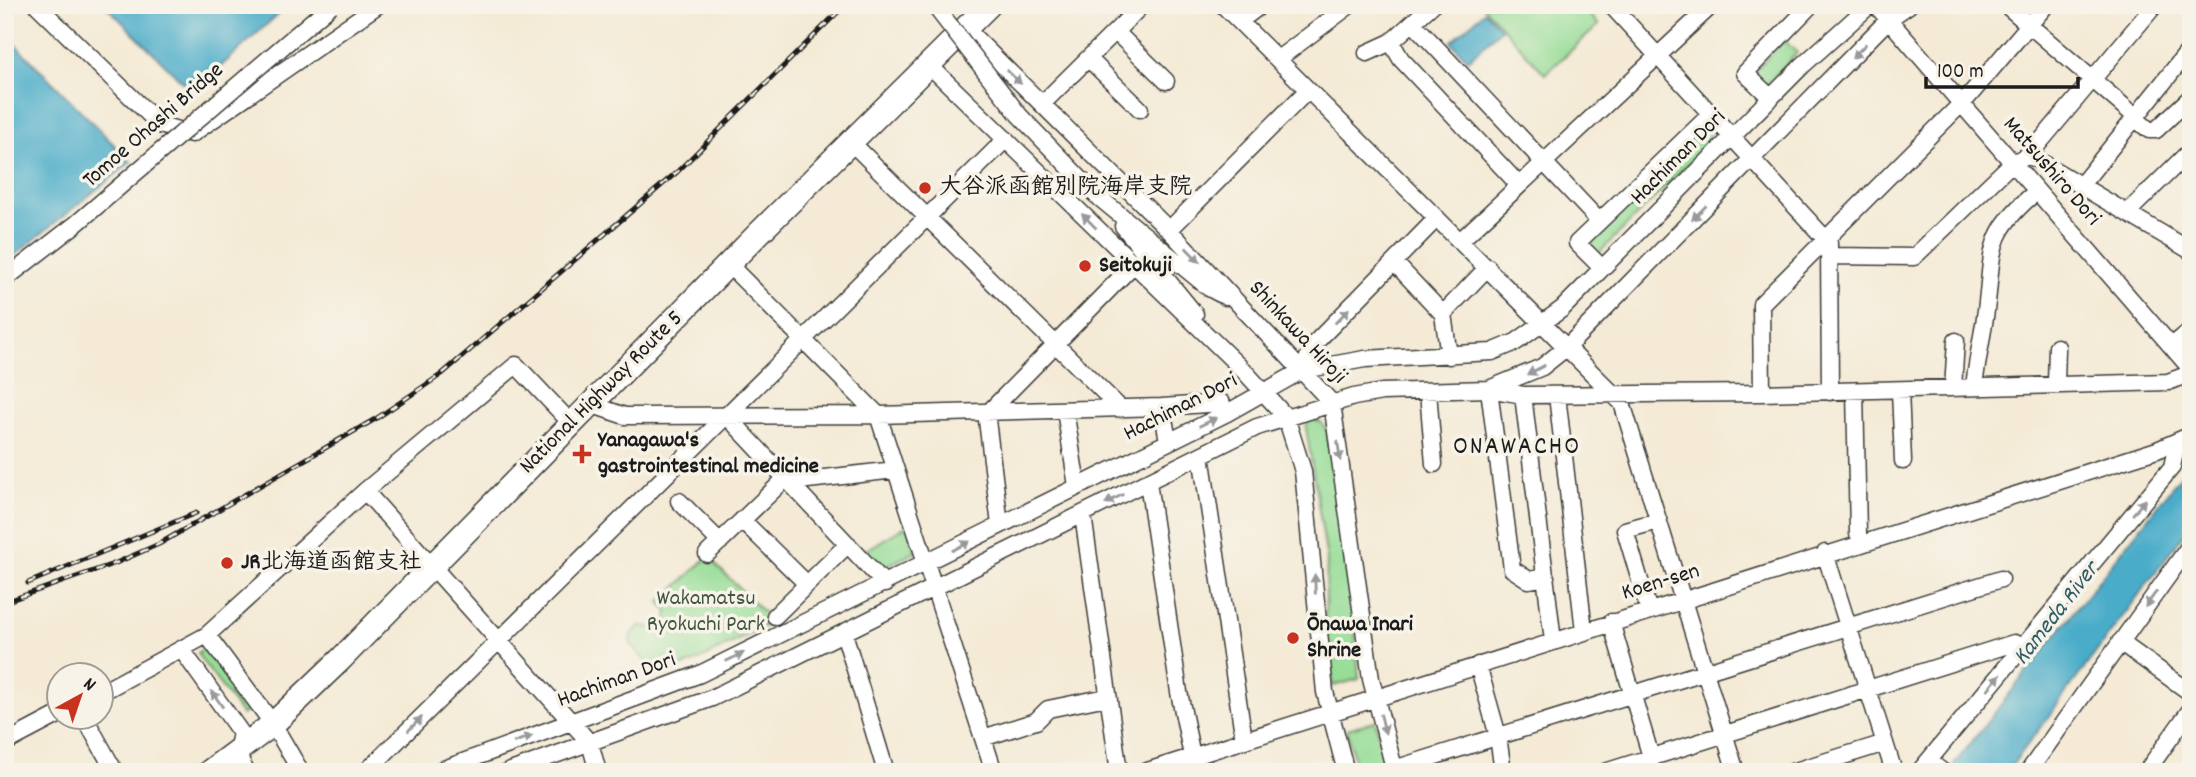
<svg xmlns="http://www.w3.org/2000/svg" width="2196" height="777" viewBox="0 0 2196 777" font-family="Dekko,'Klee One',sans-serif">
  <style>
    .green { fill: #97dd97; stroke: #5a7c5a; stroke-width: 2 }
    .water { fill: #49acc9; stroke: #326472; stroke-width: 2 }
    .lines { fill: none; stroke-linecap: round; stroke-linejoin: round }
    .minor-casing { stroke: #3c3b38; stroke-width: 19 }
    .highway-casing { stroke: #3c3b38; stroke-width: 26 }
    .minor { stroke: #fff; stroke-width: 16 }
    .highway { stroke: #fff; stroke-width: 23 }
    .rail-casing { stroke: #1c1c1c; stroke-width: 5 }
    .rail { stroke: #f7f3e8; stroke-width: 2.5; stroke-dasharray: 8; stroke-linecap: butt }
    .minor-bridge-casing { stroke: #3c3b38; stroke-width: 19; stroke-linecap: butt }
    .minor-bridge { stroke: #fff; stroke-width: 16 }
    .oneway { fill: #999 }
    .poi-dot { fill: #c8321e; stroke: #f7f3e8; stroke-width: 2.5 }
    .labels { text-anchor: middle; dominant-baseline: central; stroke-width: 7; stroke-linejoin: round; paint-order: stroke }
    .street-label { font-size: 23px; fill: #1c1c1c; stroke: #f7f3e8 }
    .poi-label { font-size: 23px; font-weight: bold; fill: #1c1c1c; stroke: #f7f3e8; text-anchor: start }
    .park-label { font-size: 23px; fill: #415641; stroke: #f7f3e8 }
    .water-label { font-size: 24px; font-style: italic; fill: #305d6a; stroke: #f7f3e8 }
    .quarter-label { font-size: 26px; letter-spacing: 2px; fill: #1c1c1c; stroke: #f7f3e8 }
  </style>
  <rect width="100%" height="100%" fill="#f7f3e8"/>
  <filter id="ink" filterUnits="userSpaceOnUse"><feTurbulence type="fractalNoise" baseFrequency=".0143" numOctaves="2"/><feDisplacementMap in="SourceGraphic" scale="14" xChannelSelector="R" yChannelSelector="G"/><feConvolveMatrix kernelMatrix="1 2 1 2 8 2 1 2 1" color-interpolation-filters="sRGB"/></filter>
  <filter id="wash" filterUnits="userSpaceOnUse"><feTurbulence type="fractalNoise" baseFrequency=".00686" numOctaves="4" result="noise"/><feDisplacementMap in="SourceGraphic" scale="28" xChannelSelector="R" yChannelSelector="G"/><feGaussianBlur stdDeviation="1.57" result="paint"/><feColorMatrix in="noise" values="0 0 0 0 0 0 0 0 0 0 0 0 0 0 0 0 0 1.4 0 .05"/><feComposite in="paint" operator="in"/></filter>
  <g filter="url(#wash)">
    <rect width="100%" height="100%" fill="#f4ead5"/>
    <path class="green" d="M1482,5h99l18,20 -54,49z
      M1784,40l13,13 -31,32 -13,-12z
      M1705,127l6,5 -1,10 -113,113 -11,-11z
      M1309,418l13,5 7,11 20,124 10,121 -26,7 -8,-65 2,-61 -21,-132z
      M908,525l8,27 -39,18 -16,-17z
      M708,557l65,65 -78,40 -38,13 -27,-32 1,-8 9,-10 16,4 11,-10 1,-7 -8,-10z
      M205,649l44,60 -7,6 -44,-60v-3z
      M1375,721l12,51h-30l-10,-43z"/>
    <path class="water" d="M105,5h183l-95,87z
      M1485,11l16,18 -33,31 -17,-18z
      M5,34l126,128 -126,101z
      M2191,463v62l-184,247h-59z"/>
  </g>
  <g filter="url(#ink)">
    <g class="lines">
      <g class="minor-casing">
        <path id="minor" d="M37,5l123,120 32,9 186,-129
          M1223,5l399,398 114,369
          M1611,5l218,238 1,149
          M1876,5l315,364
          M2006,5l130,112
          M1240,21l21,-16
          M1413,23l186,198
          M966,29l203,201 163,173 39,276 24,93
          M1116,32l50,49
          M1391,42l10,17 118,126
          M1367,53l24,-11 41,-37
          M1089,59l51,50
          M1278,59l72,-54
          M929,65l317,308 40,44 17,54 22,221 21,80
          M1771,98l-26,-25 66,-68
          M1042,104l100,-99
          M2135,118l14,12h7l35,-33
          M851,142l270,267
          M2029,155l126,-150
          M2081,185l110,-137
          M1096,195l113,93 17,9
          M2127,213l64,-63
          M1123,226l72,88
          M1169,230l139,-140
          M1461,240l251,-235
          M1829,256l85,1 98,-94 17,-8 162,96
          M1394,262l49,52 6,42
          M728,264l150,151 116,357
          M1602,268l-25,-25 134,-129
          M1443,314l45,-47
          M2172,346l19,-16
          M1303,370l10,-25 124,-127
          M2056,385l1,-38
          M1974,387c3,-28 10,-57 13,-85 6,-52 1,-68 43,-105
          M1953,388l3,-47
          M1900,390l3,71
          M1855,391l3,143
          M1428,392l6,72
          M1762,393l-1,-89 207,-207 78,-92
          M1523,395l30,246
          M1557,395l27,236
          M590,404l35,12 253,-1 284,-8 6,34
          M1162,407l60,-4
          M1065,410l12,76
          M986,412l14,113
          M989,412l144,-147
          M728,417l157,167
          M1201,455l43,285
          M790,482l105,-12
          M1148,482l31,210 13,64
          M365,491l225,252 8,29
          M679,501l41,41
          M1083,515l36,257
          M742,520l65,64
          M1825,553l69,219
          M707,554l79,-76
          M1546,577l-17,3 -17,-11 -23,-180 34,6 239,-2 406,-11 16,-6 7,-6
          M1649,611l-24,-81 33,-9
          M775,616l73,-72
          M1611,622l40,135 1,15
          M844,633l42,139
          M207,635l66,89 28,48
          M2120,642l71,51
          M182,650l59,83 -4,19 9,20
          M1478,665l20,71 5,36
          M102,692l105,-57 158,-144 151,-126 55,58
          M85,718l30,54
          M983,738l53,-17 12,-12 59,-12
          M5,743l55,-29
          M1394,769l607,-190
          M366,772l640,-633
          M436,772l264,-98 527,-261 76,-43 62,-11 127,-7 24,-10 46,-33 240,-243 68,-61
          M508,772l204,-74 545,-271 97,-30 28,-5 107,-3 53,-22 25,-20 322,-328 20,-14
          M1144,772l1013,-322 34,-15
          M1605,772l409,-129 9,4
          M1792,772l93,-29
          M1919,772l253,-305 5,-25
          M1932,772l3,-6 8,6
          M2028,772l163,-228
          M2146,772l45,-63"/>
      </g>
      <g class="highway-casing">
        <path id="highway" d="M209,772l64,-48 67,-64 419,-427 230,-228"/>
      </g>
      <use href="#minor" class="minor"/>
      <use href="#highway" class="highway"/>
      <g class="rail-casing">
        <path id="rail" d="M28,583l168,-70
          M5,602l111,-39 43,-19 218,-126 65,-44 235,-202 168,-167"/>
      </g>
      <use href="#rail" class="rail"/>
      <g class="minor-bridge-casing">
        <path id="minor-bridge" d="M934,5l85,110 77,80
          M5,279l71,-55 255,-219"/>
      </g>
      <use href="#minor-bridge" class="minor-bridge"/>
    </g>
    <defs><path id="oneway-solid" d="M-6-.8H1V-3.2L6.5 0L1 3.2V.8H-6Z" transform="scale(1.75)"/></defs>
    <g class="oneway">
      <use href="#oneway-solid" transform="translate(1859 51) rotate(134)"/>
      <use href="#oneway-solid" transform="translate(1014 77) rotate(44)"/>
      <use href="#oneway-solid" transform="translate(1699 213) rotate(135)"/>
      <use href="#oneway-solid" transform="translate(1089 221) rotate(-135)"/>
      <use href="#oneway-solid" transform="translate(1193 255) rotate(46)"/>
      <use href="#oneway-solid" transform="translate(1342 316) rotate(-46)"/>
      <use href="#oneway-solid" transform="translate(1536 370) rotate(152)"/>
      <use href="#oneway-solid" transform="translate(1208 422) rotate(-26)"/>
      <use href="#oneway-solid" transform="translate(1339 451) rotate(82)"/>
      <use href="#oneway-solid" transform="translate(1114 499) rotate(153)"/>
      <use href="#oneway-solid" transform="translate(2139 507) rotate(-50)"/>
      <use href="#oneway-solid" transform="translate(961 546) rotate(-28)"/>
      <use href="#oneway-solid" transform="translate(1315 584) rotate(-92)"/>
      <use href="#oneway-solid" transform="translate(2151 599) rotate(126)"/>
      <use href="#oneway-solid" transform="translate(735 657) rotate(-26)"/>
      <use href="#oneway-solid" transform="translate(1994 682) rotate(-51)"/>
      <use href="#oneway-solid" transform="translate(217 699) rotate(-125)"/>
      <use href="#oneway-solid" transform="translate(415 724) rotate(-45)"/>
      <use href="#oneway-solid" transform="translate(1383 724) rotate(76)"/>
      <use href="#oneway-solid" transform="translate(523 739) rotate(-20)"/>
    </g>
  </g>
  <g class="poi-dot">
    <circle cx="925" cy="188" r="7"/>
    <circle cx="1085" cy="266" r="7"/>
    <path d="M578.5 443.5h7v7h7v7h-7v7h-7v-7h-7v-7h7z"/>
    <circle cx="227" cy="563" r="7"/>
    <circle cx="1293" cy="638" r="7"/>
  </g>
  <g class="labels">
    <g class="street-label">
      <text transform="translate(154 126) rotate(-41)">Tomoe Ohashi Bridge</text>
      <text transform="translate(1679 158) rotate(-45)">Hachiman Dori</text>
      <text transform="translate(2051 172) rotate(49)">Matsushiro Dori</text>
      <text transform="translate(1297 333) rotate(47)">Shinkawa Hiroji</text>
      <text transform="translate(602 393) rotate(-45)">National Highway Route 5</text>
      <text transform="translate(1181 408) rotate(-27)">Hachiman Dori</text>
      <text transform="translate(1661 583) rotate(-17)">Koen-sen</text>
      <text transform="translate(617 681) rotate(-20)">Hachiman Dori</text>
    </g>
    <g class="poi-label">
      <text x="939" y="188">大谷派函館別院海岸支院</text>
      <text x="1099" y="266">Seitokuji</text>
      <text x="598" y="441">Yanagawa's<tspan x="598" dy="26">gastrointestinal medicine</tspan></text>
      <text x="241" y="563">JR北海道函館支社</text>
      <text x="1307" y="625">Ōnawa Inari<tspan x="1307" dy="26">Shrine</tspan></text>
    </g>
    <g class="park-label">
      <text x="706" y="599">Wakamatsu<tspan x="706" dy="26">Ryokuchi Park</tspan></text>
    </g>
    <g class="water-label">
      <text transform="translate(2057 614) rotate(-52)">Kameda River</text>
    </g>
    <g class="quarter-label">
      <text x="1517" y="447">ONAWACHO</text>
    </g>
  </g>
  <rect width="2196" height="777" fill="none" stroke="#f7f3e8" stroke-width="28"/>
  <g transform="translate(80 696) rotate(40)"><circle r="33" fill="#f7f3e8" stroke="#9f9d96" stroke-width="2"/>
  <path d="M0-5L12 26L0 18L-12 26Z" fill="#c8321e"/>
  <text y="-10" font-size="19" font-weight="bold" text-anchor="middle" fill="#1c1c1c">N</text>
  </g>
  <path d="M1926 77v10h152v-10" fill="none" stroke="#1c1c1c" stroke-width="3.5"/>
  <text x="1937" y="77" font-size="21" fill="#1c1c1c" stroke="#f7f3e8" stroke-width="5" paint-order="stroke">100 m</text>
</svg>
